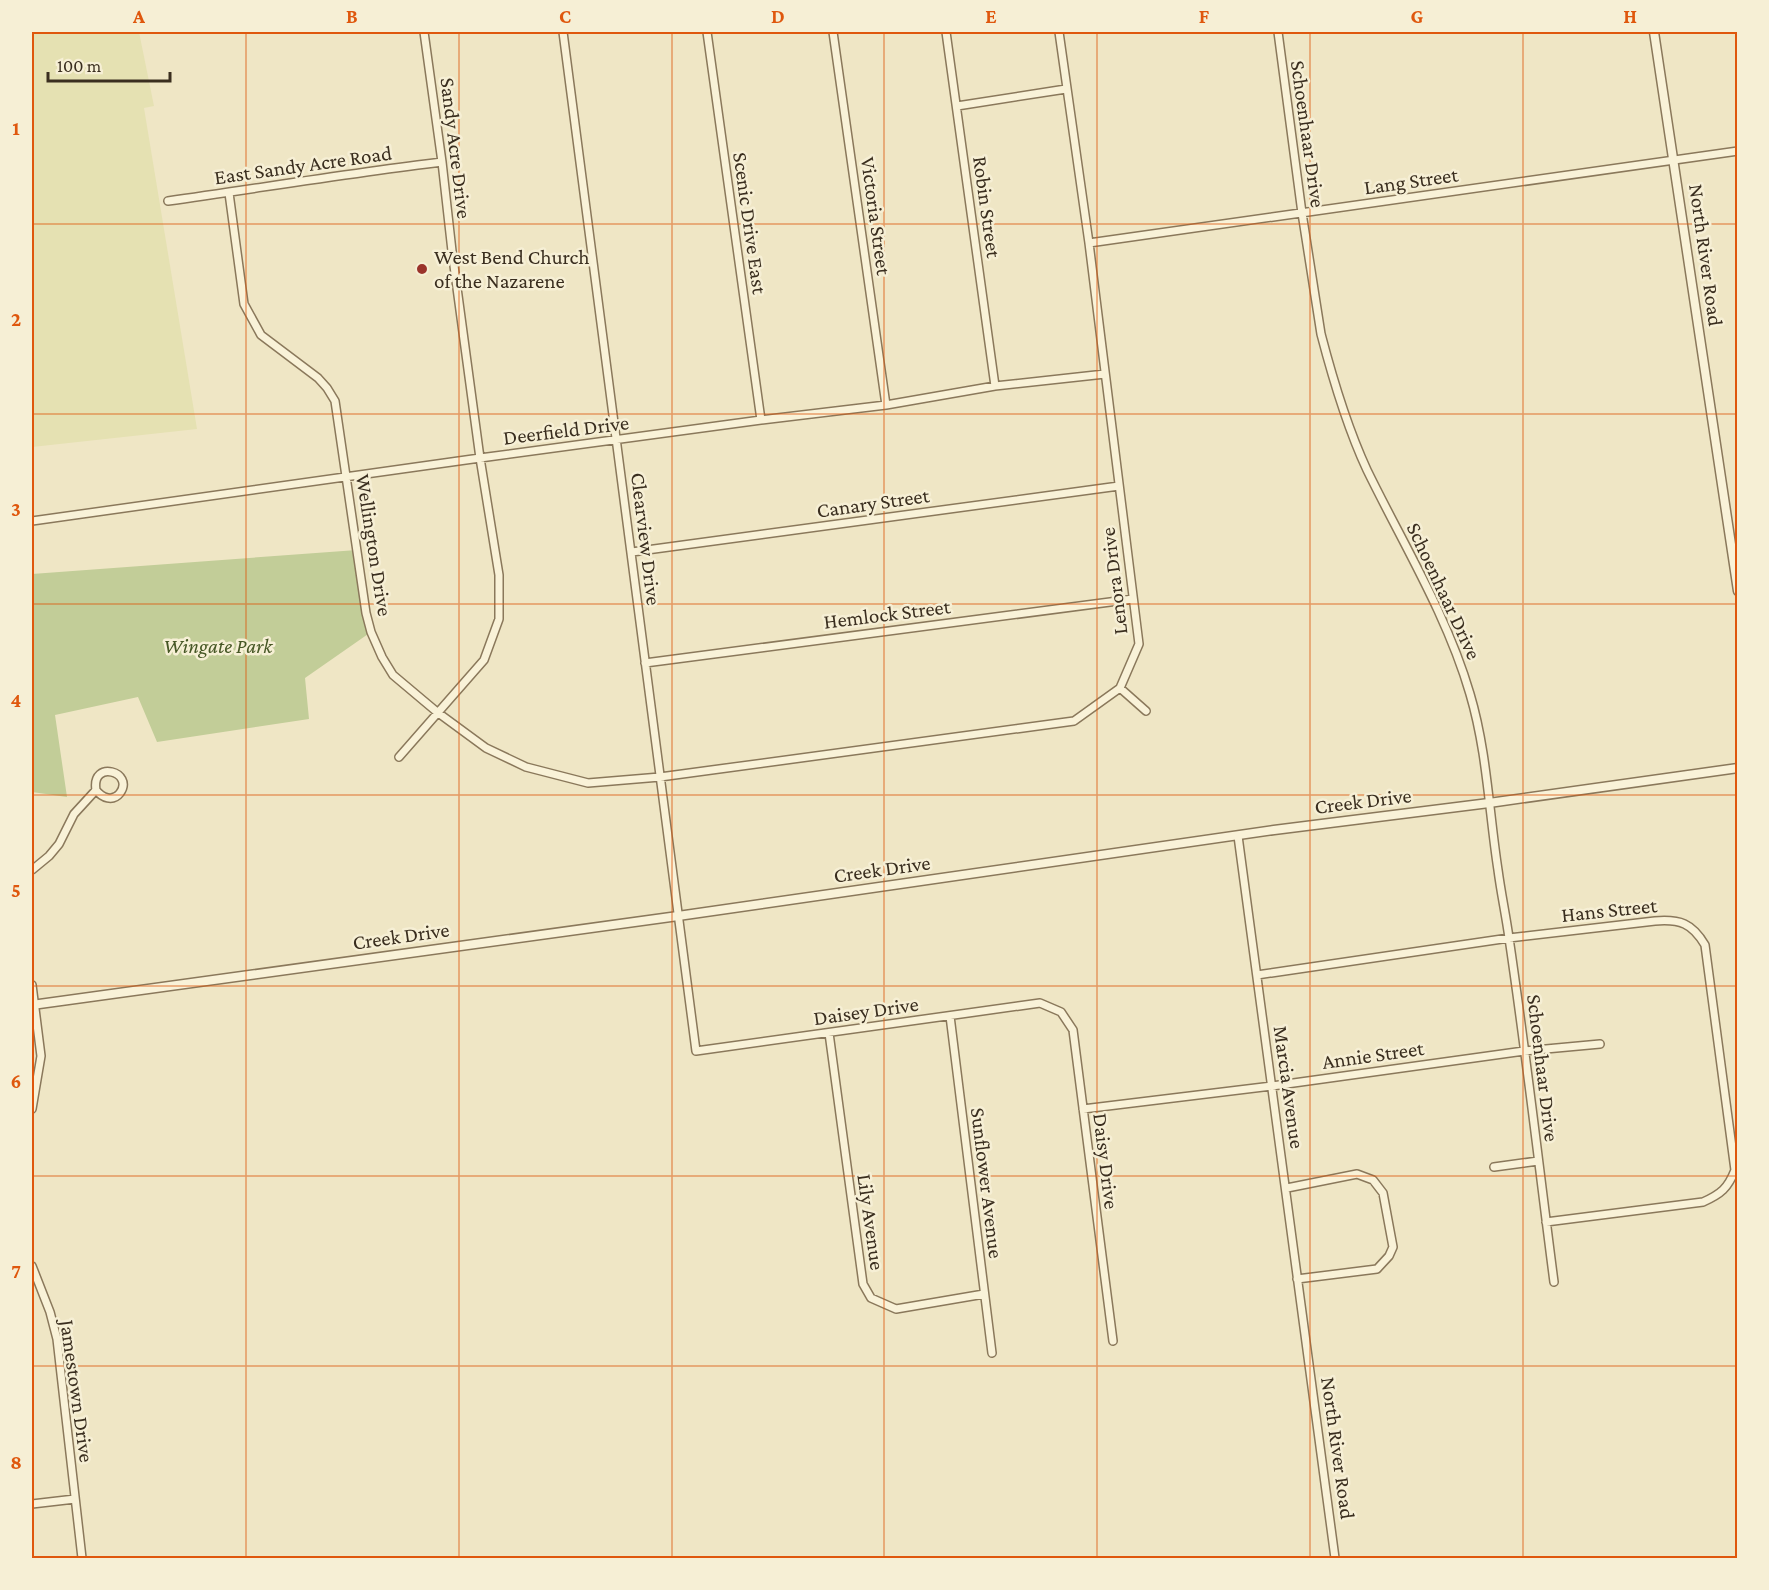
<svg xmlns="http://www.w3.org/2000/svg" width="1769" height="1590" viewBox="0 0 1769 1590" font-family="'Crimson Pro',serif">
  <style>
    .farmland { fill: #e5e1b2 }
    .green { fill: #c2cd98 }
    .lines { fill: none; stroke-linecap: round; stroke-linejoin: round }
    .minor-casing { stroke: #8a785b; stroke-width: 10 }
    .tertiary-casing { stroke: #8a785b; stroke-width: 11 }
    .minor { stroke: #f9f2d8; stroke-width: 7 }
    .tertiary { stroke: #f9f2d8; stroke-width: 8 }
    .grid { fill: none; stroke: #df570d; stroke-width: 1.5; stroke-opacity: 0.55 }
    .poi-dot { fill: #9a332a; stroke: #f6efd5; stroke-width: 2 }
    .labels { text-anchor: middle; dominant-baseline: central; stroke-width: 5; stroke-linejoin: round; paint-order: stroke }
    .street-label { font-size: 21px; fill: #3a2e1f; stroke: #f6efd5 }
    .poi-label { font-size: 21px; fill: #3a2e1f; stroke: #f6efd5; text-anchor: start }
    .park-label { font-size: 21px; font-style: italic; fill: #465725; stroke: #f6efd5 }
    .neatline { fill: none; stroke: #df570d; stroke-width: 2 }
    .grid-label { font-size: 20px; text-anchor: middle; font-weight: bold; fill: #df570d }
  </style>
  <rect width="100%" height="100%" fill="#efe6c5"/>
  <path class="farmland" d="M32,32h107l15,74 -10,2 53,321 -165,18z"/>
  <path class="green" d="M357,550l14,82 -66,46 4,41 -152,23 -19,-45 -83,18 12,82 -35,-5v-218z"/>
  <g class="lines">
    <g class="minor-casing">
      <path id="minor" d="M563,32l133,1019 344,-48 21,9 12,18 40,311
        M707,32l54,388
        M833,32l53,373
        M946,32l49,354
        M1278,32l24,181 19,121c12,46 26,93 46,136 36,74 80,145 103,224 17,57 19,118 28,176 3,23 8,46 11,68 17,114 30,229 45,344
        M957,106l109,-17
        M229,193l15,111 17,31 57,43 9,10 8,13 31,212 5,19 11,25 11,18 44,37 49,36 40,19 62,16 72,-6 414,-56 46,-33 19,-44 -50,-401 -30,-211
        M168,201c92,-13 183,-28 274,-39
        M1089,243l649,-92
        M32,521l448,-63 281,-38 125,-15 109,-19 110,-12
        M632,552l487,-66
        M645,663l488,-64
        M1120,688l26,23
        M399,757l85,-97 15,-41v-44l-19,-117 -28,-207 -10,-89 -18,-130
        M1238,836c34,241 64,482 97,722
        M32,870l17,-14 10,-12 15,-30 22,-24c-5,-31 39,-18 24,3 -7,9 -18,5 -24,-3
        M1257,975l252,-37 146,-17c25,-2 37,2 50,24l30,225c-7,18 -14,24 -32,32l-157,20
        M32,985l9,71 -9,53
        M950,1016l42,337
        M829,1033l34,251 8,14 25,11 88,-15
        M1083,1109l189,-23 252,-35 76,-7
        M1494,1167l44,-6
        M1287,1188l70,-14 16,6 10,13 10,54 -4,9 -12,13 -80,10
        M32,1266l18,46 7,27 25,219
        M32,1504l43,-5"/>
    </g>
    <g class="tertiary-casing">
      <path id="tertiary" d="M1654,32l84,559
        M32,1005l646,-89 596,-86 215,-27 249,-35"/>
    </g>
    <use href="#minor" class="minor"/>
    <use href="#tertiary" class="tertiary"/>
  </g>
  <path class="grid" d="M246,32v1526M459,32v1526M672,32v1526M884,32v1526M1097,32v1526M1310,32v1526M1523,32v1526M32,224h1706M32,414h1706M32,604h1706M32,795h1706M32,986h1706M32,1176h1706M32,1366h1706"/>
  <circle class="poi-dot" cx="422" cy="269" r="6"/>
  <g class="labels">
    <g class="street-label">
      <text transform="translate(1308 134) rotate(82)">Schoenhaar Drive</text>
      <text transform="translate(456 148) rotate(83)">Sandy Acre Drive</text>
      <text transform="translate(303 165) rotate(-8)">East Sandy Acre Road</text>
      <text transform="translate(1411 181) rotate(-8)">Lang Street</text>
      <text transform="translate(987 207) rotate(82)">Robin Street</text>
      <text transform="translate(876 216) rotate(82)">Victoria Street</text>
      <text transform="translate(750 223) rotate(82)">Scenic Drive East</text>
      <text transform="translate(1706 255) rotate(82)">North River Road</text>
      <text transform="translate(566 430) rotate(-7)">Deerfield Drive</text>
      <text transform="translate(873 503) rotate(-8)">Canary Street</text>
      <text transform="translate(646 539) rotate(83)">Clearview Drive</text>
      <text transform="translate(374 545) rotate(81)">Wellington Drive</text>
      <text transform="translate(1114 581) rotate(-97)">Lenora Drive</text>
      <text transform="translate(1444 591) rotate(65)">Schoenhaar Drive</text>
      <text transform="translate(887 614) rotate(-7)">Hemlock Street</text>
      <text transform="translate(1363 801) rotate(-7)">Creek Drive</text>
      <text transform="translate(882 869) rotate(-8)">Creek Drive</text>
      <text transform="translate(1609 910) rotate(-6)">Hans Street</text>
      <text transform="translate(401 936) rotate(-8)">Creek Drive</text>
      <text transform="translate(866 1011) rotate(-8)">Daisey Drive</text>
      <text transform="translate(1373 1055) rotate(-8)">Annie Street</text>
      <text transform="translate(1543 1068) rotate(83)">Schoenhaar Drive</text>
      <text transform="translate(1289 1087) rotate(82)">Marcia Avenue</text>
      <text transform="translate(1106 1161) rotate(83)">Daisy Drive</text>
      <text transform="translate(987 1183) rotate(83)">Sunflower Avenue</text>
      <text transform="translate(871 1222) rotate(82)">Lily Avenue</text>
      <text transform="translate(77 1391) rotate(82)">Jamestown Drive</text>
      <text transform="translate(1338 1448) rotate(82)">North River Road</text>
    </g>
    <g class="poi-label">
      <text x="434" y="257">West Bend Church<tspan x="434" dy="24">of the Nazarene</tspan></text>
    </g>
    <g class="park-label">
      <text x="218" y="646">Wingate Park</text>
    </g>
  </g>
  <rect width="1769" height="1590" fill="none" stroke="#f6efd5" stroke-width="66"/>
  <path d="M48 72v9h122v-9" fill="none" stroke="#3a2e1f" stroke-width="3"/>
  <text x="57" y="72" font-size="18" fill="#3a2e1f" stroke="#f6efd5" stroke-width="4.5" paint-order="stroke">100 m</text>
  <rect x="33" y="33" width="1703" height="1524" class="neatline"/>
  <g class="grid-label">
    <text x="139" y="23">A</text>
    <text x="352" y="23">B</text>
    <text x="565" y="23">C</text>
    <text x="778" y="23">D</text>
    <text x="991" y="23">E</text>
    <text x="1204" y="23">F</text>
    <text x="1417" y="23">G</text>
    <text x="1630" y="23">H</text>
    <text x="16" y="135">1</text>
    <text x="16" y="326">2</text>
    <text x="16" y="516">3</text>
    <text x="16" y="707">4</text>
    <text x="16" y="897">5</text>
    <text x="16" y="1088">6</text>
    <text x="16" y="1278">7</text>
    <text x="16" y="1469">8</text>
  </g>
</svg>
